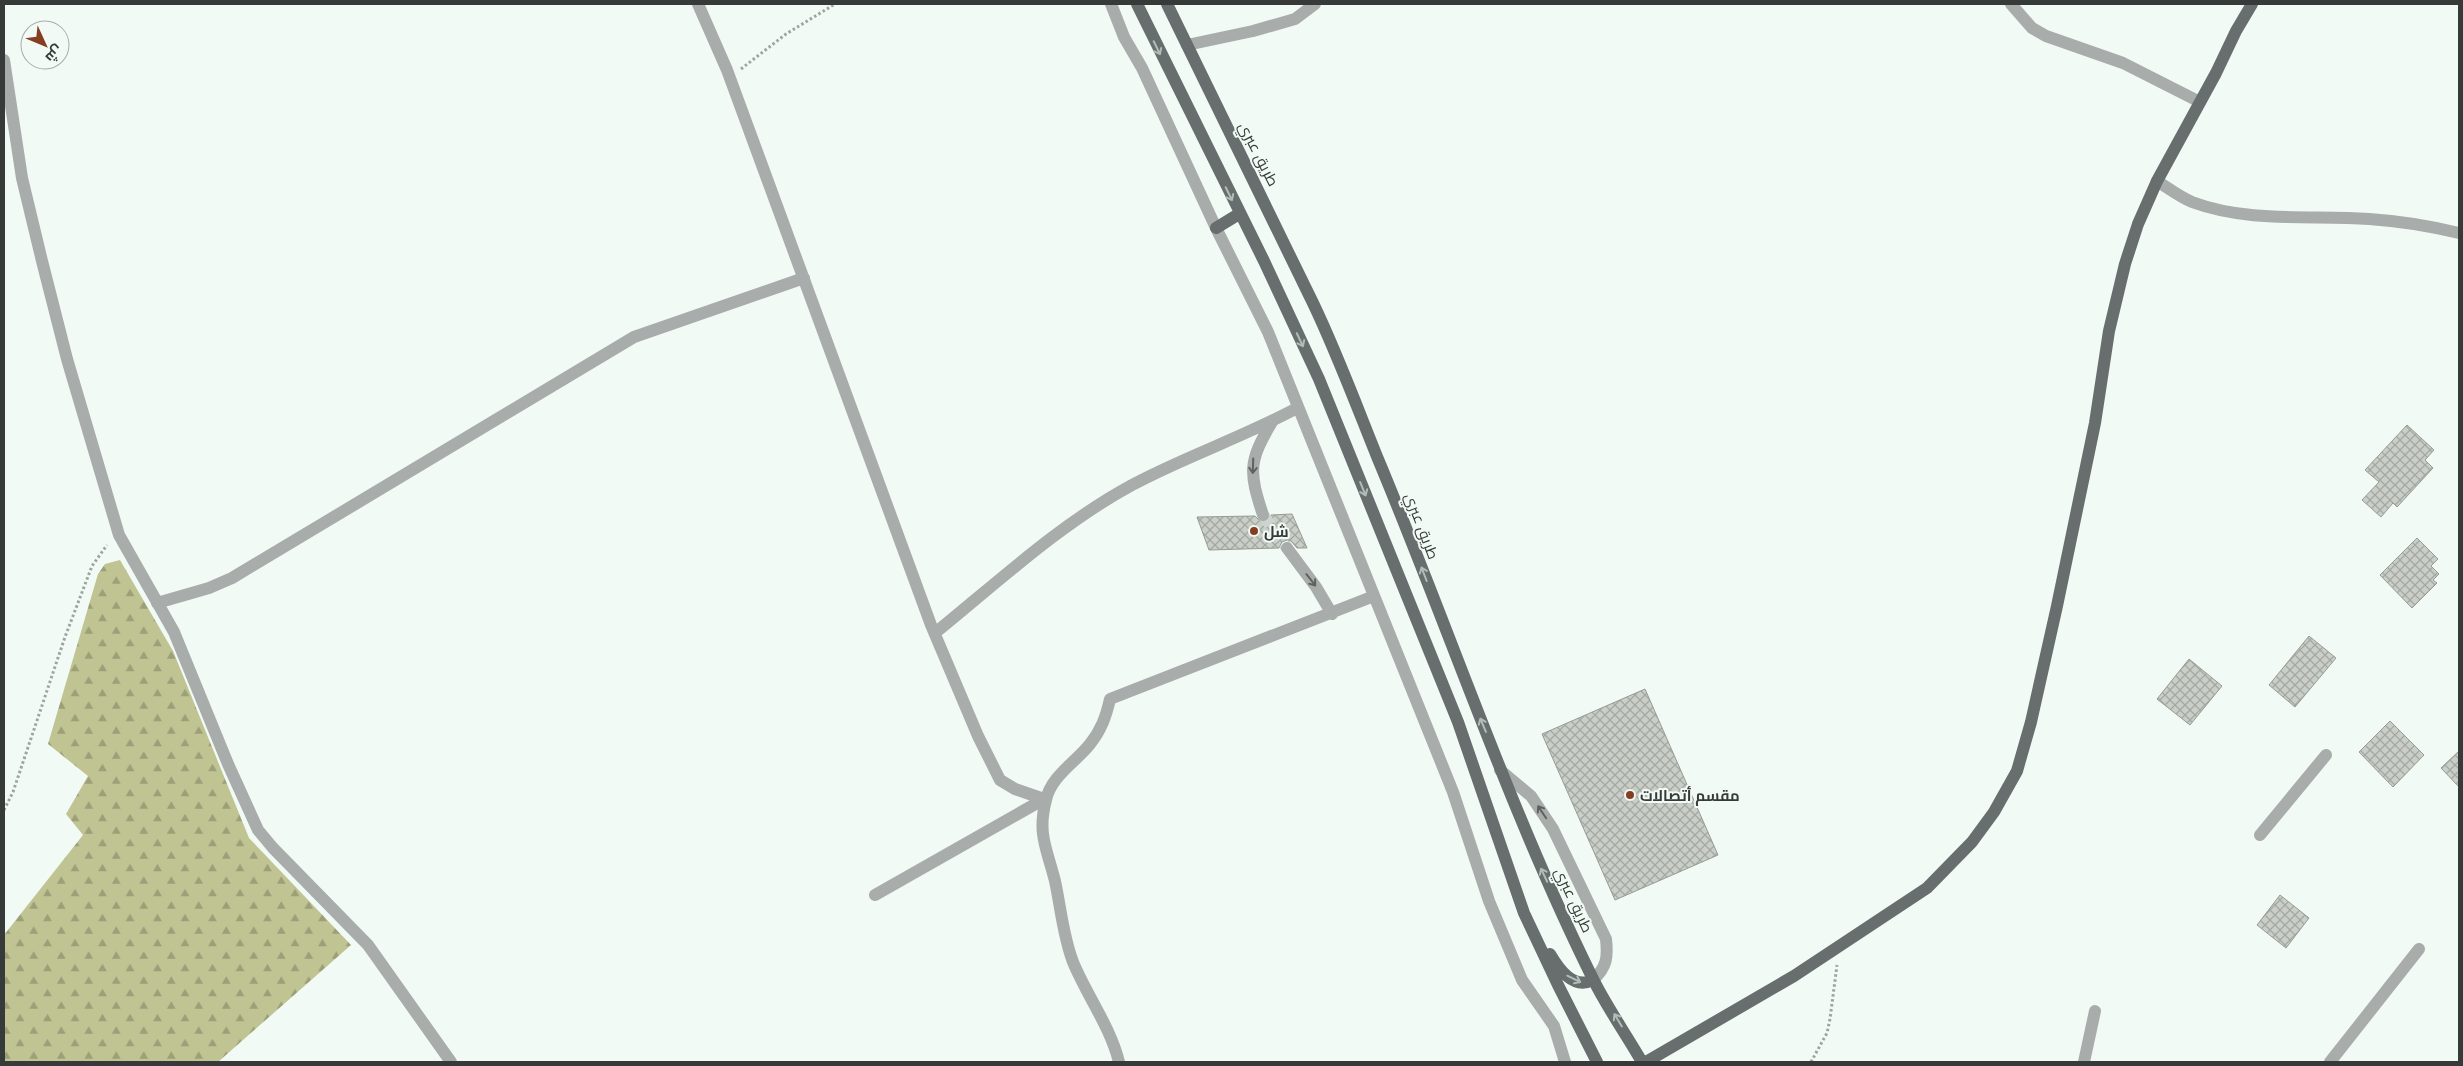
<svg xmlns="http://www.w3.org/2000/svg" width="2463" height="1066" viewBox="0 0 2463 1066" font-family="'Space Grotesk',Cairo,sans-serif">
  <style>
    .forest { fill: url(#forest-firs) }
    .building { fill: url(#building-cross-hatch); stroke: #979b94 }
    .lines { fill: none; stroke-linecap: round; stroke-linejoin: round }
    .minor-tunnel { stroke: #ccd4ce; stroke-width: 12; stroke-dasharray: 12 6; stroke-linecap: butt }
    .path { stroke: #9ea5a1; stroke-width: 3; stroke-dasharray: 2.5 2.5; stroke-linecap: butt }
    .minor { stroke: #a8acab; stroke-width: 12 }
    .major { stroke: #676e6d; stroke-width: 12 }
    .oneway { stroke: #b3bbb7 }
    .oneway2 { stroke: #5e6260 }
    .poi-dot { fill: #863d22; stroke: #f1faf4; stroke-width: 2 }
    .labels { text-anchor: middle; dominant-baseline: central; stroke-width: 4; stroke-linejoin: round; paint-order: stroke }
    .street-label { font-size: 15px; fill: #363a38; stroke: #f1faf4 }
    .poi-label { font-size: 15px; font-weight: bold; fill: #363a38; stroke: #f1faf4; text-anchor: start }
  </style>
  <defs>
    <pattern id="forest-firs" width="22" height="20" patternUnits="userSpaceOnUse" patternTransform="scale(1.25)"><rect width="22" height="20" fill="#c0c392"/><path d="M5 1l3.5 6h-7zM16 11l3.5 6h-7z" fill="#9d9f78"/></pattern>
    <pattern id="building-cross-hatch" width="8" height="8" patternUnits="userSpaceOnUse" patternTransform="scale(1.25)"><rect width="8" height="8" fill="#c9cec7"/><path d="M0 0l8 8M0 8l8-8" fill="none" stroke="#a4a8a3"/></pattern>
  </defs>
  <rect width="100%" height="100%" fill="#f1faf4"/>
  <path class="forest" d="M120,560l53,91 76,187 102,107 -133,117h-214v-127l79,-100 -17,-21 22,-38 -40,-32 50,-170 7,-10z"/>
  <path class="building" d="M2407,425l27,25 -9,10 8,8 -36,39 -4,-4 -12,14 -19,-17 17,-18 -14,-12z
    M1292,514l15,34h-10l-6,-7 -4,-1 -5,2 -3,6 -70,2 -12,-33 58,-1 7,7 7,-2 2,-6z
    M2417,538l21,21 -7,7 8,8 -6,6 4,3 -25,25 -32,-33z
    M2309,636l27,22 -41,49 -26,-22z
    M2189,659l33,27 -32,39 -33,-26z
    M1645,689l73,166 -103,45 -73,-166z
    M2390,721l34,34 -31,32 -34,-35z
    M2459,751v36l-18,-19z
    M2280,895l29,23 -23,30 -29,-23z"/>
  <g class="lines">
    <path class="minor-tunnel" d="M1263,515l24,33"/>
    <path class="path" d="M741,69l45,-35 49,-30
      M4,810l9,-18 52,-155 27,-71 15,-21
      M1811,1062l16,-29 3,-14 7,-54"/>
    <path class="minor" d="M698,4l29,66 204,555 47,111 22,44 15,9 29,10
      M1111,4l13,33 18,31 74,160 52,104 185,460 36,109 33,79 32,46 11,36
      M2011,4l21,24 14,8 77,27 77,39
      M1187,45l66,-14 42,-12 20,-15
      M4,60l18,118 20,83 25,98 52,176 55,97 54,132 30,66 15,18 95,97 83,117
      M2157,181c11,7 23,16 35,21 56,21 119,13 177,17 30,2 61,7 90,14
      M1263,515c-14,-43 -15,-53 9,-93
      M1287,548l29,39 16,27
      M157,603l52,-15 23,-10 402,-241 170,-59
      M935,633c63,-51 125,-109 197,-148 54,-29 112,-48 165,-77
      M1500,770l31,26 22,33 53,110c2,18 1,28 -13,41
      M2260,835l66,-80
      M875,895l171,-97
      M1119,1062c-9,-36 -32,-66 -46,-100 -10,-26 -12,-53 -18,-81 -8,-32 -18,-47 -9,-81 5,-24 30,-38 44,-56 11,-14 16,-27 20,-45l264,-103
      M2084,1062l11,-51
      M2330,1062l89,-113"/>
    <path class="major" d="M1137,4l127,257 55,118 139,343 66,191 34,72 39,77
      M1167,4c48,100 98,199 146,299 24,50 44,104 65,156 72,172 131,350 214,518 14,29 34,57 50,85
      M1216,228l23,-14
      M1550,954c9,15 23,36 43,26
      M1646,1062l148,-86 133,-88 45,-46 22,-30 23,-41 14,-49 26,-116 38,-183 14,-92 16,-67 13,-40 19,-43 59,-108 20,-42 16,-27"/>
  </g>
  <defs><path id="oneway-shaft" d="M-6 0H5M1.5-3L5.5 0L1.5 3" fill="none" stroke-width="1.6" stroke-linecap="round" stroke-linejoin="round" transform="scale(1.25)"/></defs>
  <g class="oneway">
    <use href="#oneway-shaft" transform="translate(1157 48) rotate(64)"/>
    <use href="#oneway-shaft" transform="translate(1229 194) rotate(64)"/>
    <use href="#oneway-shaft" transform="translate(1300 340) rotate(65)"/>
    <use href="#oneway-shaft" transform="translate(1363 489) rotate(68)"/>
    <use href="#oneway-shaft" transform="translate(1424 574) rotate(-111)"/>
    <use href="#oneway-shaft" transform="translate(1483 725) rotate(-113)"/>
    <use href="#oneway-shaft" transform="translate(1544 875) rotate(-115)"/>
    <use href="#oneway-shaft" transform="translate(1574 979) rotate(26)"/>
    <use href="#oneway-shaft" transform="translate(1618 1020) rotate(-121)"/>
  </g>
  <g class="oneway2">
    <use href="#oneway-shaft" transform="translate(1253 466) rotate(92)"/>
    <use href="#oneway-shaft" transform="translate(1311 580) rotate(52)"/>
    <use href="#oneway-shaft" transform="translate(1542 812) rotate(-124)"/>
  </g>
  <g class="poi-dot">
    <circle cx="1254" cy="531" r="5"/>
    <circle cx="1630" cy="795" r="5"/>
  </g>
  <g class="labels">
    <g class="street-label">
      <text transform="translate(1259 154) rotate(63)">طريق عبري</text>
      <text transform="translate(1422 526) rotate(69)">طريق عبري</text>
      <text transform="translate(1574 900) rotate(65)">طريق عبري</text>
    </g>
    <g class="poi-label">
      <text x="1264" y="531">شل</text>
      <text x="1640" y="795">مقسم أتصالات</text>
    </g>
  </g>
  <rect width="2463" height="1066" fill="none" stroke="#363a38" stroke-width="10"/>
  <g transform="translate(45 45) rotate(134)"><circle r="24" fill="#f1faf4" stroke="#a6ada9"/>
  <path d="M0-4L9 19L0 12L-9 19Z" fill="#863d22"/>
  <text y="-8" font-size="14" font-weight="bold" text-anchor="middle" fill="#363a38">ش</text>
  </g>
</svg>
